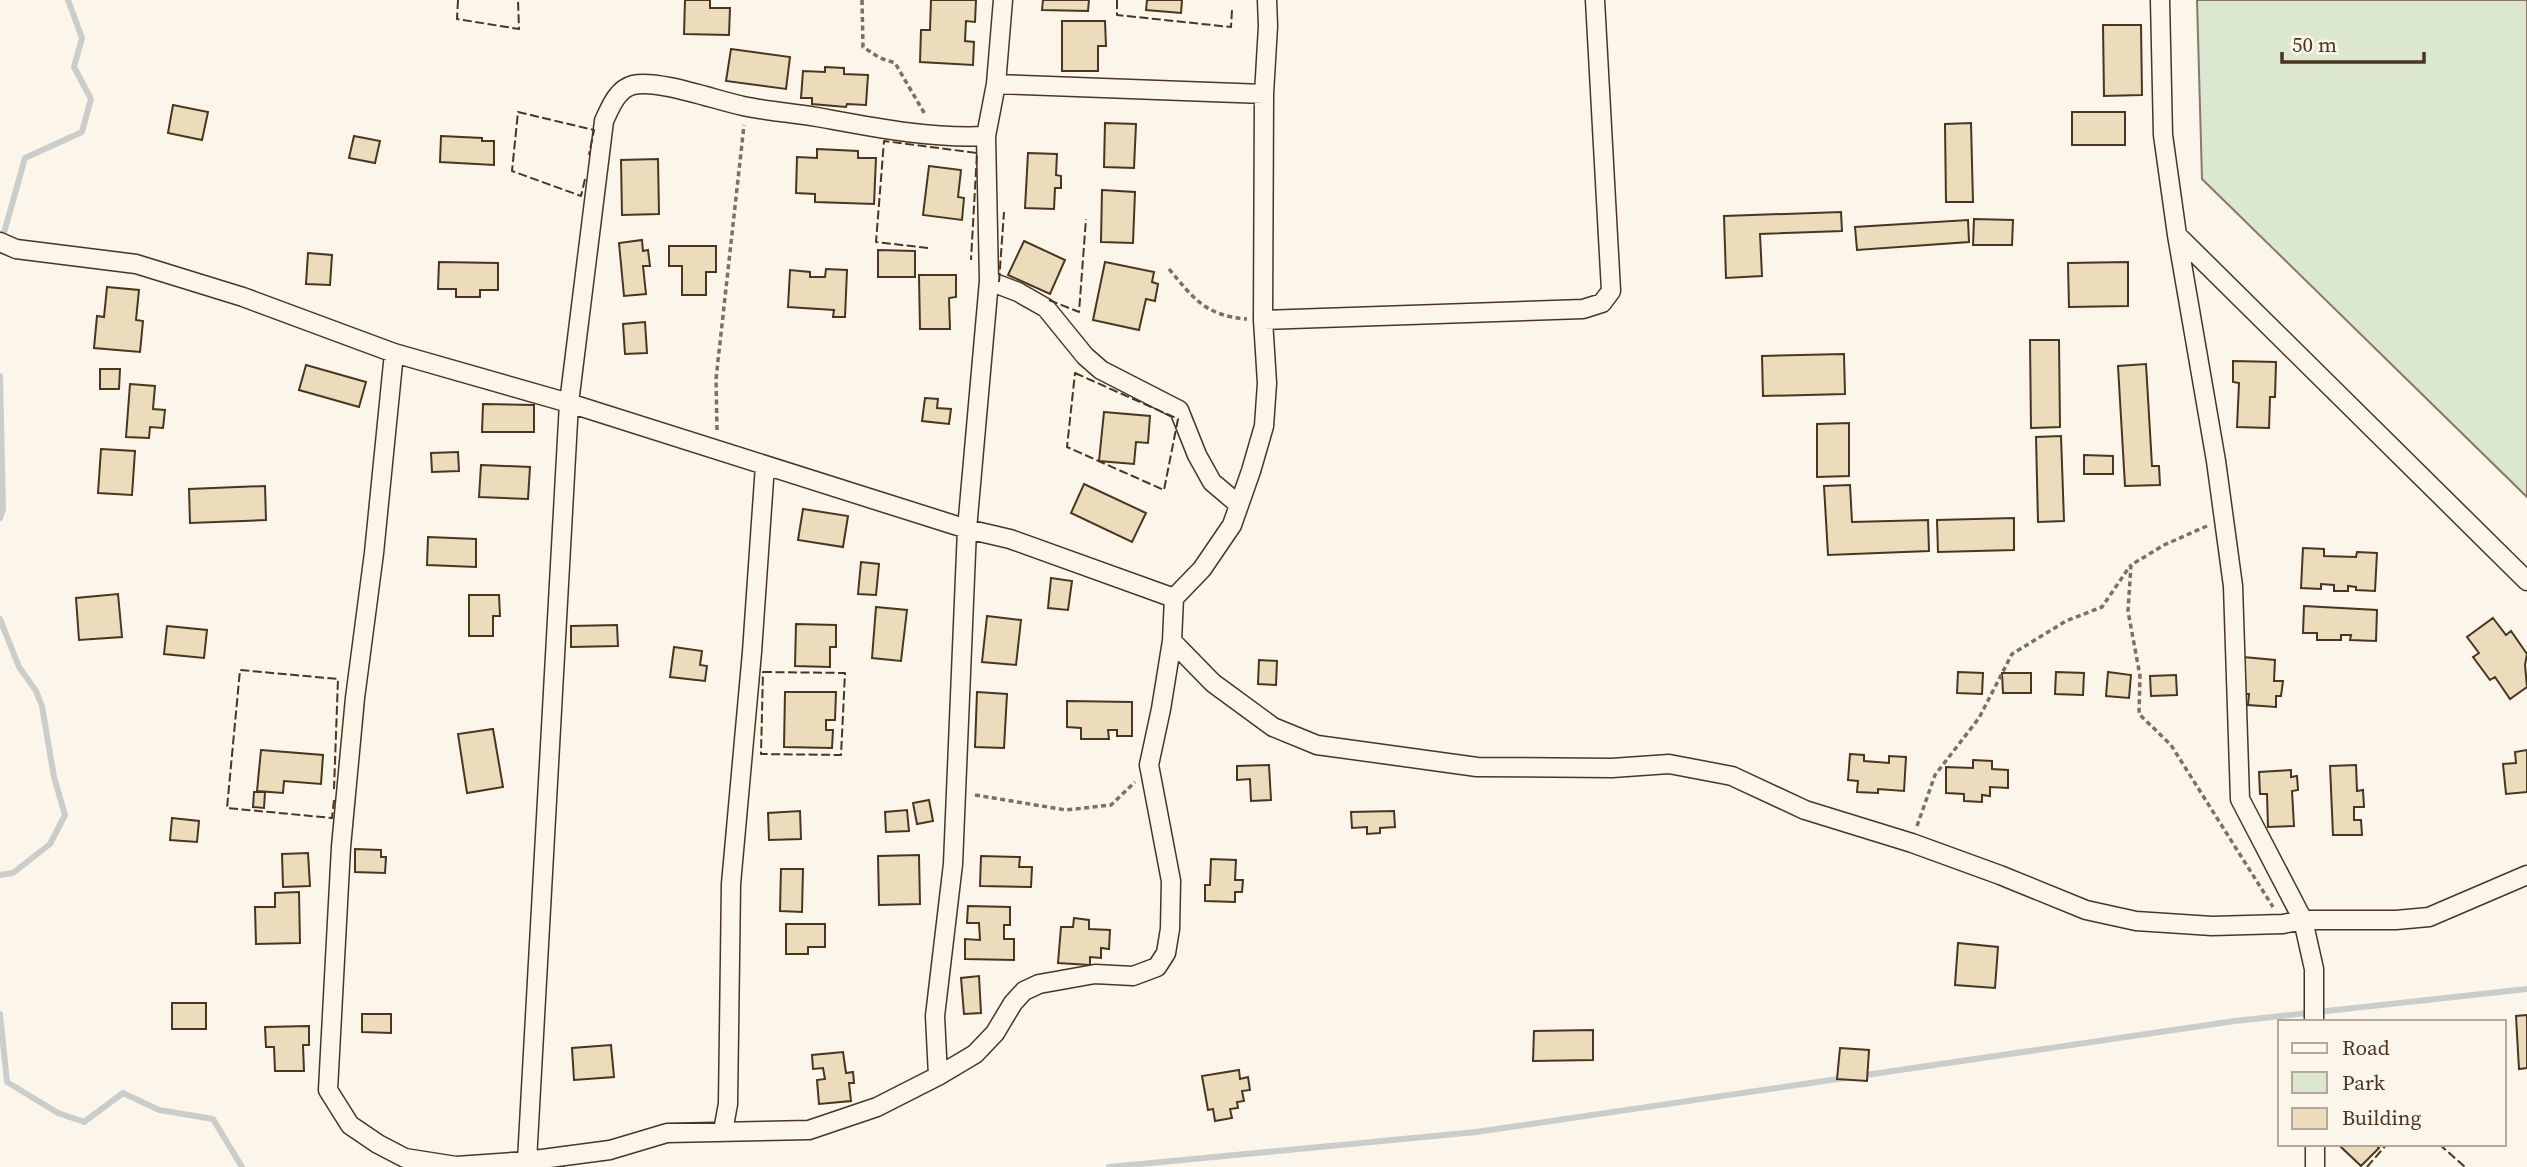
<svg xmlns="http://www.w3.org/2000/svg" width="2527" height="1167" viewBox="0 0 2527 1167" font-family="'Source Serif 4',serif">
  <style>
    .green { fill: #dce7d0; stroke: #887966; stroke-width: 2 }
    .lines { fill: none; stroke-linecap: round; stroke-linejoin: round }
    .stream { stroke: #c9cecd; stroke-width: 6 }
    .building { fill: #ecdcbc; stroke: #4a3520; stroke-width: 2 }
    .street-casing { stroke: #4a3520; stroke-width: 21 }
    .path { stroke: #7f6f5c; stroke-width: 3.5; stroke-dasharray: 5 3.5; stroke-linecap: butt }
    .street { stroke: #fbf6e9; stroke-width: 18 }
    .fence { stroke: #4a3520; stroke-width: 2; stroke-dasharray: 9 3.5; stroke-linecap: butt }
  </style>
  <rect width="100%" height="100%" fill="#fbf6e9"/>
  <path class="green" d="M2197,0h330v497l-325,-318z"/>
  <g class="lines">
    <path class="stream" d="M2,240l23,-82 57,-26 9,-33 -17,-32 8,-29 -14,-38
      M0,376l3,133 -3,9
      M0,619l19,48 17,24 6,15 12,71 11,38 -15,29 -37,29 -13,2
      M0,1014l7,68 51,31 26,9 39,-29 36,17 54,9 29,48
      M1859,1076l376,-55 292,-32
      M1109,1167l367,-35 369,-54"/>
  </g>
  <path class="building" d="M685,0h25v8h20l-1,27 -45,-1z
    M931,0h45l-1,22 -9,-1 -1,20 9,1 -1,23 -53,-3 1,-32h9z
    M1043,0h46l-1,11 -46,-1z
    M1147,0h35l-1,13 -35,-3z
    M1062,21h43l1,25h-8v25h-36z
    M2103,25h38l1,70 -38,1z
    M731,49l59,8 -4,32 -60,-8z
    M825,67l19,1v6l24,1 -2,30 -19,-1 -1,3 -34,-3v-6h-11l2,-27 22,1z
    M173,105l35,7 -6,28 -34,-7z
    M2072,112h53v33h-53z
    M1105,123l31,1 -2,44 -30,-1z
    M1971,123l2,79h-27l-1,-78z
    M354,136l26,5 -5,22 -26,-5z
    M441,136l41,2v3h12v24l-54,-3z
    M817,149l41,2v7h18l-2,46 -59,-2v-8l-19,-1 1,-36 20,1z
    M1028,153l29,1 -1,21 5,1v12h-6l-1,21 -29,-1z
    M658,159l1,55 -37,1 -1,-55z
    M929,166l32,4 -3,27 6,1 -2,22 -39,-5z
    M1102,190l33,2 -2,51 -32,-1z
    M1841,212l1,19 -82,3 2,42 -36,2 -2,-62z
    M1974,219l39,1 -1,25h-39z
    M1968,220l1,22 -112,8 -2,-23z
    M642,240l1,11 5,-1 2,16h-7l3,28 -22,2 -5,-53z
    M1024,241l41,19 -15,34 -42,-19z
    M669,246h47v26h-10v23h-24v-29h-13z
    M878,250l37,1v26h-37z
    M308,253l24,2 -2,30 -24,-1z
    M439,262l59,1v27h-18v7h-24v-8h-18z
    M1105,262l49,10 -2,10 6,2 -3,17 -9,-2 -7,31 -46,-10z
    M2128,262v44l-59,1 -1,-44z
    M826,269l21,1 -2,47h-12l1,-7 -46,-3 2,-37 20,2v5h15z
    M919,275h37v22l-7,1 1,31h-30z
    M107,287l32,3 -3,30 7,1 -3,31 -46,-4 3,-32 7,1z
    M645,322l2,31 -22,1 -2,-30z
    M2030,340h29l1,87 -29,1z
    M1844,354l1,40 -82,2 -1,-40z
    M2233,361l43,1 -1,35h-5l-1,31 -32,-1 2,-44 -6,-1z
    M2146,364l6,102h7l1,19 -35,1 -7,-120z
    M306,365l60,17 -7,25 -60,-17z
    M100,369h20l-1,20h-19z
    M130,384l25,2 -2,23 12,1 -2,18 -13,-1 -1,11 -23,-1z
    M925,398l13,1 -1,9 14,1 -2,15 -27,-3z
    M483,404l51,1v27h-52z
    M1104,412l46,4 -2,27 -12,-1 -2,22 -35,-3z
    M1849,423v53l-32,1v-53z
    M2061,436l3,85 -26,1 -2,-85z
    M101,449l34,2 -3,44 -34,-2z
    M458,452l1,19 -27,1 -1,-19z
    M2084,455l29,1v18h-29z
    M481,465l49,2 -2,32 -49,-2z
    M1084,484l62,29 -14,29 -61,-29z
    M1850,485l2,37 76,-2 1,31 -101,4 -4,-69z
    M265,486l1,34 -76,3 -1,-34z
    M803,509l45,7 -5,31 -45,-7z
    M2014,518v32l-76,2 -1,-32z
    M428,537l48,2v28l-49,-2z
    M2303,548l21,1v7l32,1 1,-5 20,1 -2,38 -19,-1v-3l-8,-1v5h-14v-6l-13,-1v5l-20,-1z
    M861,562l18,2 -3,31 -18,-1z
    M1051,578l21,3 -4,29 -20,-2z
    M118,594l4,43 -43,3 -3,-42z
    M469,595h30l1,21h-7v20h-24z
    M2304,606l73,4 -1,31 -26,-1 1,-5h-10v5h-24v-7h-14z
    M876,607l31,3 -6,51 -29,-3z
    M987,616l34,4 -5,45 -34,-3z
    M2493,618l13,17 5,-4 16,23 -2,11 2,22 -17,12 -15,-22 -5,3 -17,-23 6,-4 -12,-16z
    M796,624l40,1v22h-6v20l-35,-1z
    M617,625l1,21 -47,1v-21z
    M167,626l40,4 -3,28 -40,-4z
    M674,647l28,4 -2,14 7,1 -2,15 -35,-4z
    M2243,657l32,3 -1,21h9l-2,15h-5v11l-28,-2 1,-11h-8z
    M1259,660l18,1 -1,24 -18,-1z
    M1958,672l25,1 -1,21 -25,-1z
    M2056,672l28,1 -1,22 -28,-1z
    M2108,672l23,3 -2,23 -23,-2z
    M2002,673h29v20h-28z
    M2176,675l1,20 -26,1 -1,-20z
    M785,692h51l-1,28h-9v10h7l-1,18 -48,-1z
    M977,692l30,2 -3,54 -29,-1z
    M1067,701l65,1v34h-15v-6h-9l1,9h-28v-11l-14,-1z
    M493,729l10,58 -36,6 -9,-59z
    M261,750l62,5 -2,29 -37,-3 -1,12 -26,-2z
    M2527,750v42l-21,2 -3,-30 13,-1 -1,-11z
    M1850,754l14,1v6l25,2v-7l17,1 -2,34 -26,-2v4l-21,-1 1,-11 -10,-1z
    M1973,760l19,1v8l16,1v18l-18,-1v9l-8,-1v7l-18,-1v-7l-18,-1v-26l27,1z
    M1269,765l2,35 -20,1 -1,-22 -13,1v-14z
    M2356,765l1,26 6,-1 1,17h-10v13h7l1,15h-29l-3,-69z
    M2291,770v7l6,-1 1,14 -6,1 2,35 -26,1 -1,-33h-7l-1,-22z
    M254,792h11l-1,16 -11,-1z
    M929,800l4,21 -16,3 -4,-21z
    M907,810l2,21 -23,1 -1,-20z
    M800,811l1,28 -32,1 -1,-27z
    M1394,811l1,16 -15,1v5l-13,1v-7l-15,1 -1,-16z
    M172,818l27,3 -2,21 -27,-2z
    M355,849l26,1v7h5l-1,16 -30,-1z
    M308,853l2,33 -27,1 -1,-33z
    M919,855l1,49 -41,1 -1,-49z
    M981,856l39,1 -1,10h13l-1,20 -51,-1z
    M1211,859l25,1 -1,20h8l-1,12h-7v10l-30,-1v-16h5z
    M781,869h22l-1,43 -22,-1z
    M299,892l1,51 -44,1 -1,-37h20v-14z
    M968,906l42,1v18h-6v14h10v21l-49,-1v-20l15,1 -1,-17h-12z
    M1074,918l15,2v9l21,1 -1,19 -8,-1v10l-11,-1v8l-32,-2 3,-36h12z
    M786,924h39v23h-17v7h-22z
    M1958,943l40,4 -3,41 -40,-3z
    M979,976l2,37 -17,1 -3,-36z
    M172,1003h34v26h-34z
    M362,1014h29v19l-29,-1z
    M2527,1015v53l-8,1 -3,-53z
    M309,1026v19h-6l1,26h-29l-1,-24h-8l-1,-20z
    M1593,1030v30l-60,1 1,-30z
    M611,1045l3,32 -40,3 -2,-32z
    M1840,1048l29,2 -2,31 -30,-2z
    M843,1052l3,21 7,-1 1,11h-5l2,18 -32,3 -2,-24 8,-1 -2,-11 -10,1 -1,-14z
    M1239,1070l1,9 8,-2 2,13 -8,1 2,10 -7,1 1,6 -8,1 2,9 -17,3 -2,-12 -5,1 -6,-34z
    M2343,1144h32l4,4 -18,18 -20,-19z"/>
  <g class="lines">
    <g class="street-casing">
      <path id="street" d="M1267,0l1,26 -4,68 -1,226 320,-11 19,-6 9,-12 -16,-291
        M2160,0l3,135 14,100 39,226 17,125 7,213 63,121 11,49v53
        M996,84l268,10
        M2177,235l350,346
        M0,242l16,7 120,15 107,33 151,56 175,50 398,126 43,10 164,59 -2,43 -11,68 -12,56 22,116 -1,48 -4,24 -9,14 -24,9 -38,-2 -56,10 -15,7 -11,12 -18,30 -20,21 -37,22 -61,31 -68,23 -142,3 -57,17 -83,11 -71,5 -51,-8 -27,-14 -28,-19 -22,-35 13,-243 14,-149 19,-145 20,-200
        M989,281l29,11 28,16 39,48 16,14 78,40 18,45 15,27 26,22
        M1174,598l28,-29 30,-44 19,-54 13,-45 3,-43 -4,-63
        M1172,641l41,42 60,44 44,18 160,22 135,1 57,-4 63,12 73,34 107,33 88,32 86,35 50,11 76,5 71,-2 20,-4h93l33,-3 98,-42
        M938,1076l-3,-60 18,-152 14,-335 22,-248 -3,-145 10,-52 7,-84
        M723,1131l5,-27 3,-220 21,-232 13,-187
        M2315,1144v23
        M527,1161l42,-758 35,-282c6,-13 13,-32 29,-36 25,-6 82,15 110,21 24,5 49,7 74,11 55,10 113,22 169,19"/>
    </g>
    <path class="path" d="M862,0l1,47 17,11 15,5 31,53
      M1169,269c25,30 37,47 78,50
      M717,430l-1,-51 28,-254
      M2207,526l-43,19 -33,20 -3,46 12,65 -1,38 32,31 102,162
      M975,795l91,15 45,-5 24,-23
      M1917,826l18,-51 44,-57 33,-64 54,-33 36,-14 28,-41"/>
    <use href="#street" class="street"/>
    <path class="fence" d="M458,0l-1,19 62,10 -1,-29
      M1117,0v15l114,12 1,-17
      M585,179l-4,17 -69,-25 6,-59 76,18 -5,25
      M928,248l-52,-6 8,-101 93,12 -6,107
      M999,282l5,-70
      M1049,300l30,12 7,-93
      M1075,373l103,46 -14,71 -97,-43z
      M763,672l82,1 -4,82 -80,-1z
      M334,800l-2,18 -105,-10 13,-138 98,9 -4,110
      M2439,1144l26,23
      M558,1167h7
      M2367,1167l20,-23"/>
  </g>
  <rect x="2278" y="1020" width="228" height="126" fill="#fbf6e9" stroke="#b4a999" stroke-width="2"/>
  <rect x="2292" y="1043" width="35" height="10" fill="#fbf6e9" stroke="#b4a999" stroke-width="2"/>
  <text x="2342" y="1055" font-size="21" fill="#4a3520">Road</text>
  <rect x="2292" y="1072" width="35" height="21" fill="#dce7d0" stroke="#b4a999" stroke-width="2"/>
  <text x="2342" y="1090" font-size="21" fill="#4a3520">Park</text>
  <rect x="2292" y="1108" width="35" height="21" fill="#ecdcbc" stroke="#b4a999" stroke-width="2"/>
  <text x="2342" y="1125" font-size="21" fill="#4a3520">Building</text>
  <path d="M2282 52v10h142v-10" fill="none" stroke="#4a3520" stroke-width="3.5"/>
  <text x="2292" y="52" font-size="21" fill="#4a3520" stroke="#fbf6e9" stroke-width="5" paint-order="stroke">50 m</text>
</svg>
